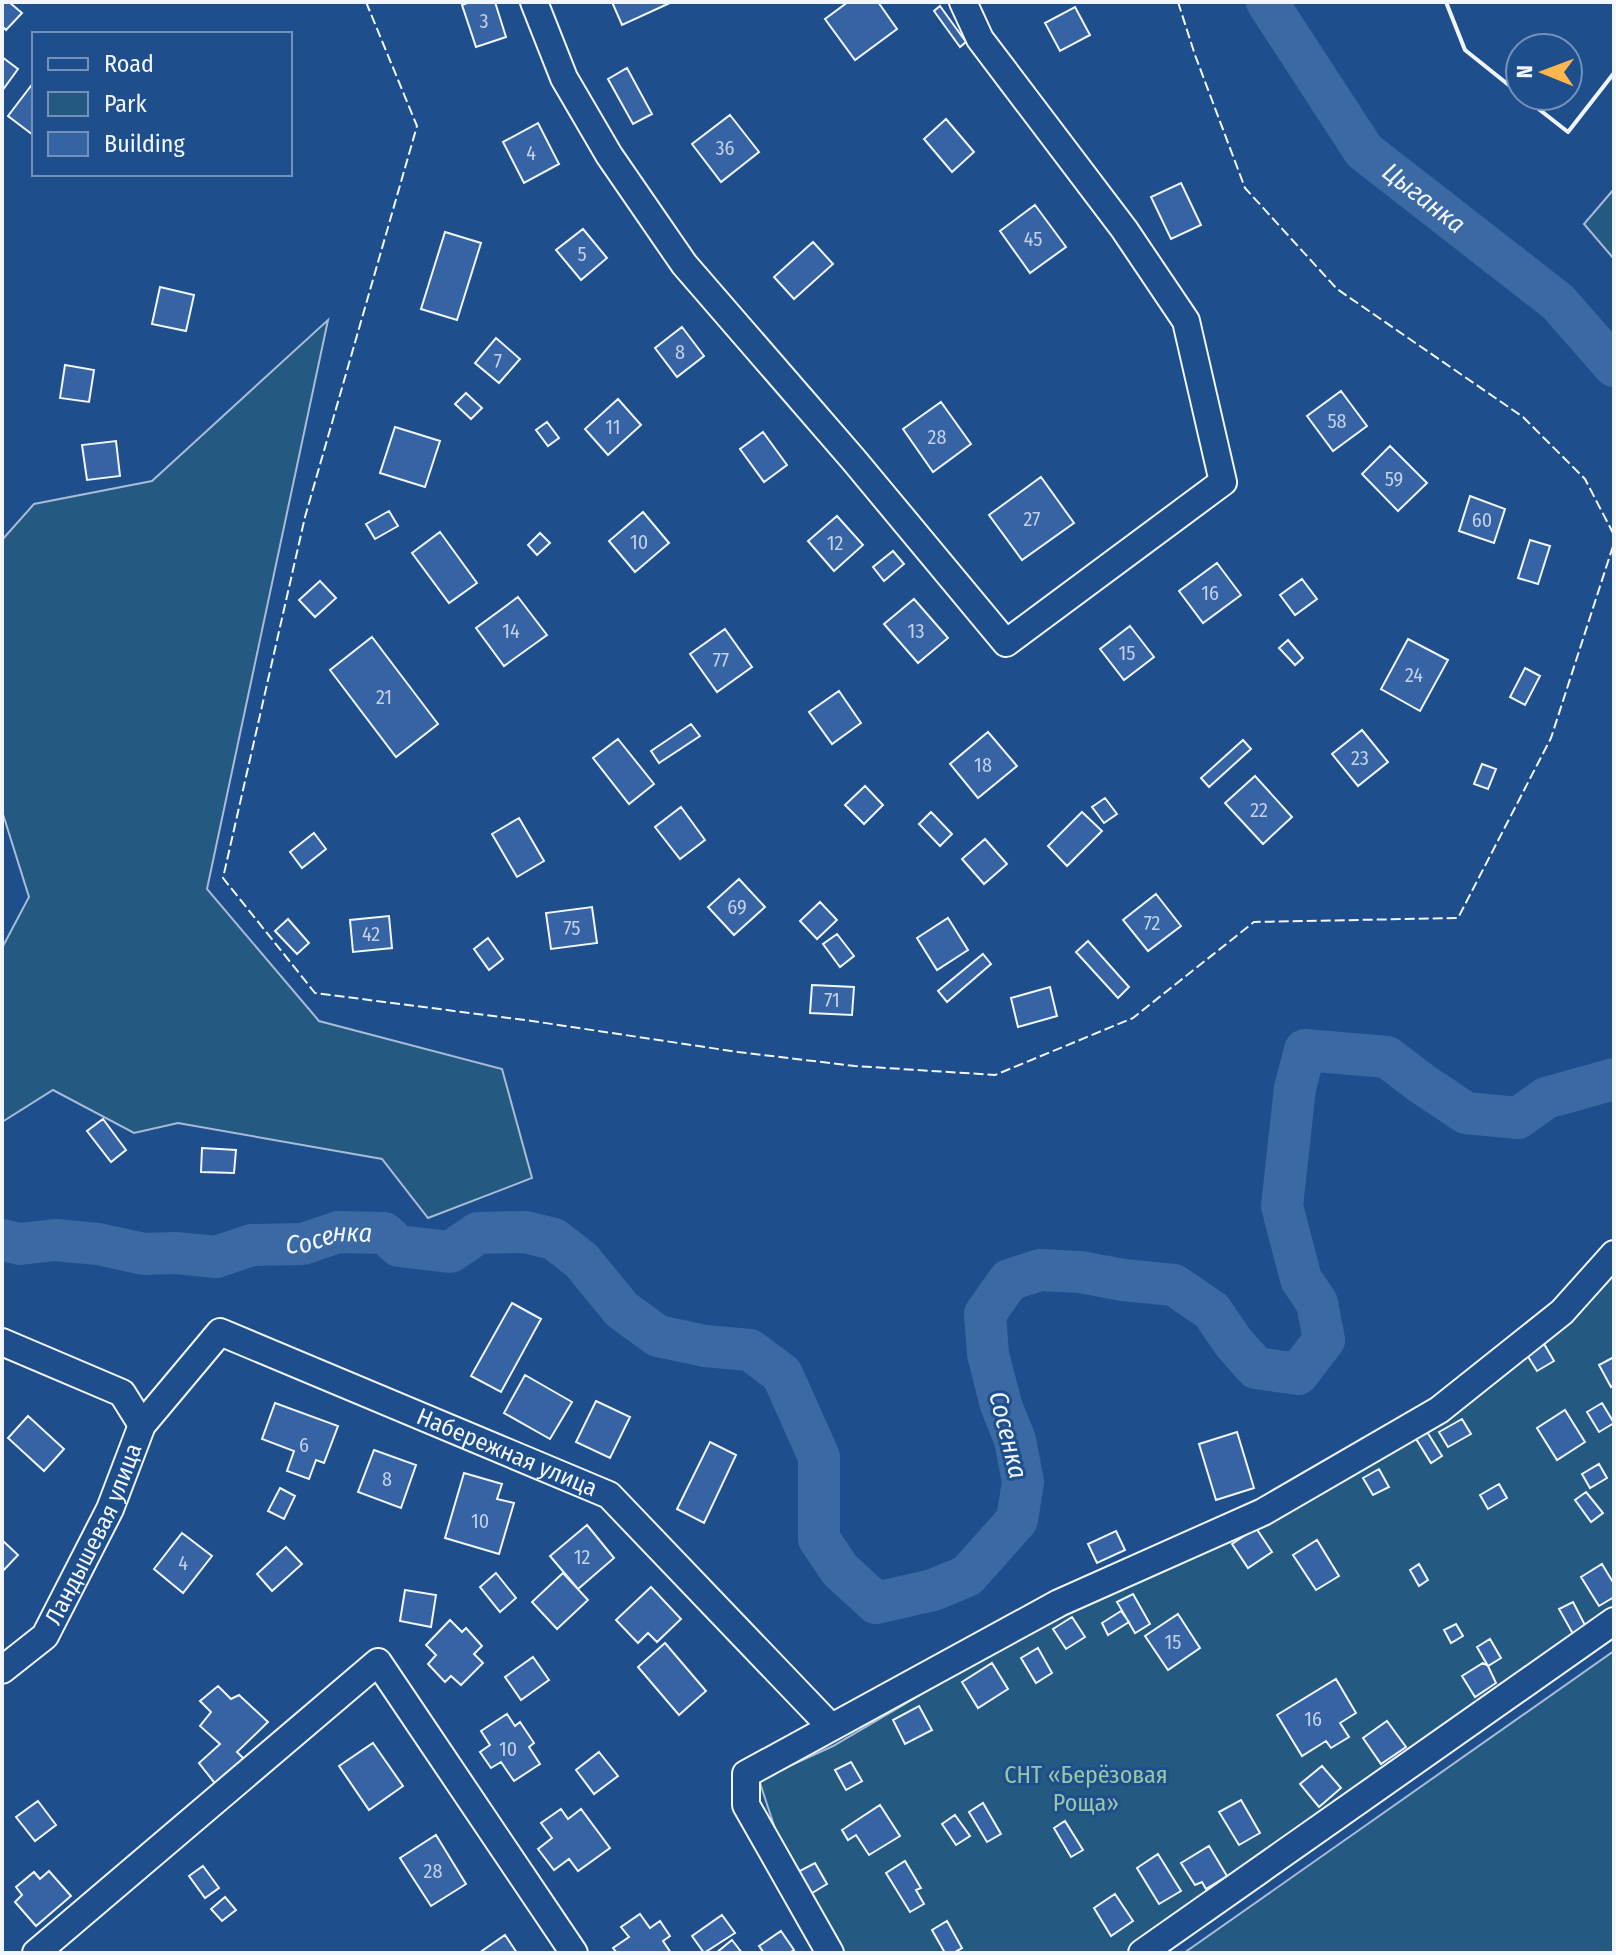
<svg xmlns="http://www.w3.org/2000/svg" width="1616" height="1955" viewBox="0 0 1616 1955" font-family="'Fira Sans Condensed',sans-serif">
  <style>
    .green { fill: #245a82; stroke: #a8bbd7; stroke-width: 2 }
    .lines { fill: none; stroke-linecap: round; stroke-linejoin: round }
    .river { stroke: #3b69a3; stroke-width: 42 }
    .building { fill: #3563a3; stroke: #f2f6ff; stroke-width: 2 }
    .minor-casing { stroke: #f2f6ff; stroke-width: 30 }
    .minor { stroke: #1f4e8c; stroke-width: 26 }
    .fence { stroke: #f2f6ff; stroke-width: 2; stroke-dasharray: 10 4; stroke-linecap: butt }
    .wall { stroke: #f2f6ff; stroke-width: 4 }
    .labels { text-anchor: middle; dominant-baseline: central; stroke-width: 6; stroke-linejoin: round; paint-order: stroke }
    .number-label { font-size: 20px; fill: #c3d1e8 }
    .street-label { font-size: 24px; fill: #f2f6ff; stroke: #1f4e8c }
    .park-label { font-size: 24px; fill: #97c8a6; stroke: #1f4e8c }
    .water-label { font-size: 26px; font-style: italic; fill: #f2f6ff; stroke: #1f4e8c }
  </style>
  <rect width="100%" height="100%" fill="#1f4e8c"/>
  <path class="green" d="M1614,189v70l-30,-35z
    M328,320l-121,569 112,132 183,48 30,109 -104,40 -46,-59 -204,-36 -44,10 -81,-43 -51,32v-174l27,-51 -27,-86v-271l32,-36 118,-23z
    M1614,1264v350l-476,339h-303l-47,-85 -29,-88 74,-34 234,-137 437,-242z
    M1614,1651v302h-430z"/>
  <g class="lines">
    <g class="river">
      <path id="s1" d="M1267,2l97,149 194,151 56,64"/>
      <path id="s2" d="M2,1240l18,4 35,-4 43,4 46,10 32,-1 40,4 36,-12 51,-1 35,-12 46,1 15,13 51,6 28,-19 47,-1 29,7 27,21 41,50 36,26 47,10 45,4 32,24 37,83v82l21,31 36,33 57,-13 34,-14 50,-56 6,-38 -8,-42 -14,-35 -13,-51 -3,-40 24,-34 31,-10 40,2 43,8 51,5 38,26 21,31 23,26 42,6 26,-34 -7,-37 -16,-24 -19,-73 13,-118 10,-38 82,7 34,26 45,30 52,5 28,-20 68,-19"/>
    </g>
  </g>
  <path class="building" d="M2,2h7l13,11 -16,17 -4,-4z
    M470,2h25l11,35 -30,10 -14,-42z
    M612,2h60l-50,23z
    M848,2h30l19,27 -42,31 -30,-41z
    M940,6l26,36 -6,5 -26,-36z
    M1075,7l15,28 -30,16 -15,-28z
    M2,57l16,12 -16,22z
    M627,68l25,46 -19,10 -25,-45z
    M34,82v52l-1,1 -25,-19z
    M730,115l29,37 -38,30 -29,-38z
    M946,119l28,33 -22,20 -28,-33z
    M538,123l21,41 -35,19 -21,-41z
    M1181,183l20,42 -30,14 -20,-42z
    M1035,205l31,42 -36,26 -30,-42z
    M583,229l24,29 -26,22 -25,-30z
    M445,232l36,11 -24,77 -36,-11z
    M813,242l20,22 -39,35 -20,-22z
    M160,287l34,8 -8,36 -34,-7z
    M682,327l22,29 -27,21 -22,-29z
    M496,338l24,21 -21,24 -24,-20z
    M65,365l29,5 -5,32 -29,-4z
    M1341,391l26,35 -34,25 -26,-35z
    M466,393l16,15 -11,11 -16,-15z
    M618,399l23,26 -33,30 -23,-26z
    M941,402l30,42 -38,28 -30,-43z
    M547,422l12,16 -11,8 -12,-16z
    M395,427l45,14 -15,46 -45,-14z
    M763,432l24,33 -23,17 -24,-33z
    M116,441l4,35 -33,4 -5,-35z
    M1390,446l37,37 -29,28 -36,-37z
    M1041,477l33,46 -52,37 -33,-45z
    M1470,496l35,13 -11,34 -35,-12z
    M389,511l9,15 -23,13 -9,-15z
    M643,512l26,31 -34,29 -26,-31z
    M837,516l26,29 -29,26 -26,-30z
    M440,532l37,51 -28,20 -37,-50z
    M540,533l10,10 -13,12 -9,-10z
    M1530,540l20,6 -12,38 -20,-6z
    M893,551l11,13 -20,17 -11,-14z
    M1217,563l24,32 -38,28 -24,-32z
    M1302,579l15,20 -22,16 -15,-20z
    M320,581l16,17 -21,19 -16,-17z
    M518,597l29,38 -43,31 -28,-38z
    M914,599l34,39 -30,25 -34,-39z
    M1130,626l24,31 -30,23 -24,-31z
    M725,629l27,38 -35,25 -27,-38z
    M372,637l66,87 -42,33 -66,-87z
    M1408,639l40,21 -28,51 -39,-22z
    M1288,640l15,18 -8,7 -16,-17z
    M1525,668l15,8 -15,29 -15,-8z
    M839,691l22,32 -29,21 -23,-32z
    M691,724l9,12 -41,27 -8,-12z
    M1362,730l26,32 -30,24 -26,-32z
    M988,732l29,34 -39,32 -28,-34z
    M618,739l36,45 -25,20 -36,-46z
    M1243,740l8,9 -42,38 -8,-9z
    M1482,764l14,5 -8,20 -14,-5z
    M1255,776l37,41 -29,27 -38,-41z
    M865,786l18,19 -19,19 -19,-19z
    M1105,798l12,16 -13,9 -12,-16z
    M681,807l24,33 -25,19 -25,-32z
    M931,812l21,22 -12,12 -21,-22z
    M1082,812l20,19 -35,35 -19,-20z
    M519,818l25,43 -27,16 -25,-43z
    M314,833l12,16 -24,19 -12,-16z
    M985,839l22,25 -23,20 -22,-25z
    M739,879l26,28 -31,28 -26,-28z
    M1156,894l25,32 -33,25 -25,-31z
    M820,902l17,18 -20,19 -17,-18z
    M592,907l5,36 -46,6 -5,-36z
    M389,916l3,32 -39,4 -3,-32z
    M948,918l20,32 -31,20 -20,-32z
    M288,919l21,24 -12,11 -22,-23z
    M837,934l17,22 -14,11 -17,-23z
    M488,938l15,21 -14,11 -15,-21z
    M1088,941l41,46 -11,11 -42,-46z
    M983,954l8,10 -44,38 -9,-11z
    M812,985l42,2 -2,28 -42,-2z
    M1050,987l7,29 -39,11 -7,-29z
    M103,1119l23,31 -15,12 -24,-31z
    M202,1148l34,2 -2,23 -33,-1z
    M512,1303l29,16 -40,73 -30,-16z
    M1540,1337l14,24 -17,10 -15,-24z
    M1614,1357v28l-3,2 -12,-22z
    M525,1375l47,27 -22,37 -46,-26z
    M596,1401l34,16 -20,41 -34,-16z
    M275,1403l63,23 -14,37 -8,-3 -7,19 -22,-8 7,-20 -32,-12z
    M1602,1403l12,20 -15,9 -12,-20z
    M1565,1410l20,32 -28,18 -20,-32z
    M28,1416l36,33 -20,22 -36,-33z
    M1462,1419l9,15 -23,13 -9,-15z
    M1424,1427l18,29 -11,7 -18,-29z
    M1237,1432l17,56 -38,12 -17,-56z
    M710,1442l26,13 -32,68 -27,-14z
    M374,1450l42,15 -15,43 -43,-16z
    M1599,1464l8,14 -17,10 -8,-14z
    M1379,1469l10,18 -16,8 -10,-17z
    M464,1473l38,11 -5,15 17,4 -15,51 -54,-16z
    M1499,1484l8,14 -19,11 -8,-14z
    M280,1488l15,8 -11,23 -16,-8z
    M1586,1492l17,21 -12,9 -16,-22z
    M587,1525l27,33 -36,31 -28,-33z
    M1256,1528l16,24 -24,16 -16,-24z
    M1116,1531l9,19 -28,13 -9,-19z
    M182,1533l30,23 -29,37 -29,-24z
    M2,1540l16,15 -16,17z
    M1317,1540l22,36 -23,14 -23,-35z
    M286,1547l16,17 -30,27 -15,-17z
    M1419,1564l9,16 -9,6 -9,-16z
    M1602,1564l12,20v13l-15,9 -18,-29z
    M496,1573l20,25 -16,14 -20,-25z
    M563,1573l25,27 -31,29 -25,-27z
    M651,1587l30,32 -24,23 -9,-9 -10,10 -22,-23z
    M405,1590l31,5 -5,32 -31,-6z
    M1133,1594l17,30 -15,9 -18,-31z
    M1573,1602l13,25 -13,7 -14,-25z
    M1121,1611l8,11 -21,13 -6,-12z
    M1178,1614l22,34 -32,22 -23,-34z
    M1072,1617l13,20 -19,12 -13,-20z
    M450,1620l12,12 4,-4 16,18 -8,8 9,9 -22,22 -10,-9 -6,6 -17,-18 8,-9 -10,-10z
    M1456,1624l7,12 -12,7 -7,-13z
    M1490,1639l11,19 -13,8 -11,-19z
    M665,1643l41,48 -27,24 -41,-48z
    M1038,1648l14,25 -16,10 -15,-25z
    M533,1657l16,23 -28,20 -16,-23z
    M992,1663l16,26 -30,19 -16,-26z
    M1483,1663l5,3 8,17 -21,14 -13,-21z
    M1336,1679l20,34 -16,10 9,14 -18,11 -5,-7 -24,15 -25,-41z
    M218,1686l13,13 8,-4 29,27 -31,30 8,8 -28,26 -18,-23 21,-19 -20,-18 11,-14 -11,-11z
    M919,1706l13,24 -27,14 -12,-24z
    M507,1714l8,12 5,-4 14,21 -5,4 11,17 -26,17 -13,-19 -10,6 -11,-16 10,-7 -9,-14z
    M1387,1721l19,26 -25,17 -18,-26z
    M373,1743l30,43 -34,24 -30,-44z
    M599,1752l19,24 -24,18 -18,-24z
    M851,1762l11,19 -16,9 -11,-20z
    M1322,1766l19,22 -22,19 -19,-23z
    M1241,1800l19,33 -21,12 -20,-33z
    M38,1801l18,24 -21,16 -19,-24z
    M983,1803l18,31 -14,8 -18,-30z
    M880,1805l20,31 -31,19 -13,-20 -8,5 -6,-10z
    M561,1809l7,10 13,-10 29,39 -32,23 -9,-12 -15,11 -16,-21 14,-11 -11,-15z
    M955,1815l15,21 -14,9 -14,-21z
    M1065,1821l18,29 -12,7 -17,-29z
    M436,1835l30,49 -35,22 -31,-48z
    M1209,1846l18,30 -21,13 -4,-7 -7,3 -14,-22z
    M1158,1854l23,37 -22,13 -22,-36z
    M905,1861l16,27 -5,2 8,14 -14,8 -24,-39z
    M815,1863l12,21 -20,12 -13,-22z
    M203,1866l16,22 -14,10 -16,-22z
    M49,1871l22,25 -35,30 -21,-24 7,-7 -6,-8 18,-15 6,7z
    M1115,1894l18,27 -22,15 -17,-28z
    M225,1897l11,13 -14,11 -11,-12z
    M640,1914l10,14 10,-7 10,15 -7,5 8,12h-54l-4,-5 16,-11 -8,-10z
    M722,1915l13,18 -31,20 -12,-17z
    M947,1921l15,27 -9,5h-8l-13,-23z
    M781,1931l13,19 -5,3h-25l-5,-7z
    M505,1935l12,18h-38z
    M732,1940l10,13h-26z"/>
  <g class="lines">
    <g class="minor-casing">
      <g id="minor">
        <path d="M534,2l30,76 45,77 75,109 169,195 153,184 217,-161 -37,-161 -62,-92 -144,-190 -17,-37"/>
        <path d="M2,1342l120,51 20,32"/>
        <path id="s3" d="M2,1670l43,-34 65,-127 32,-84 78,-93 389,163 222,232"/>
        <path d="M36,1953l342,-291 196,291"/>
        <path d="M830,1953l-84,-148v-31l313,-171 204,-91 176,-102 123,-98 52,-58"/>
        <path d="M1142,1953l472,-332"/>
      </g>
    </g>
    <use href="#minor" class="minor"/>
    <path class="fence" d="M366,2l51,124 -112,391 -82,361 92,115 217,28 206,31 117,14 140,9 138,-57 121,-96 204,-4 93,-180 63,-195
      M1178,2l17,53 50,133 92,101 186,128 62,62 29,56"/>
    <path class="wall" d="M1446,2l19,48 55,44
      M1522,96l46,36 46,-59"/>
  </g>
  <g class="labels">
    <g class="number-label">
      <text x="484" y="21">3</text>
      <text x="725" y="148">36</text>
      <text x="531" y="153">4</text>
      <text x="1033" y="239">45</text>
      <text x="582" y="254">5</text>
      <text x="680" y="352">8</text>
      <text x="498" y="361">7</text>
      <text x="1337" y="421">58</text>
      <text x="613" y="427">11</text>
      <text x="937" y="437">28</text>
      <text x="1394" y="479">59</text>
      <text x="1032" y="519">27</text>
      <text x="1482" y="520">60</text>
      <text x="639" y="542">10</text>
      <text x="835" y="543">12</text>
      <text x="1210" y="593">16</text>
      <text x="511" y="631">14</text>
      <text x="916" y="631">13</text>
      <text x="1127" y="653">15</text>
      <text x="721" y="660">77</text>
      <text x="1414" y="675">24</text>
      <text x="384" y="697">21</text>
      <text x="1360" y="758">23</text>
      <text x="983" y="765">18</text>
      <text x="1259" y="810">22</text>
      <text x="737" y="907">69</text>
      <text x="1152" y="923">72</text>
      <text x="572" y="928">75</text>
      <text x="371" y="934">42</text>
      <text x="832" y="1000">71</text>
      <text x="304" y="1445">6</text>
      <text x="387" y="1479">8</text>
      <text x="480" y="1521">10</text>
      <text x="582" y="1557">12</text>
      <text x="183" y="1563">4</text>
      <text x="1173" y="1642">15</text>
      <text x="1313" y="1719">16</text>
      <text x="508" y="1749">10</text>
      <text x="433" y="1871">28</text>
    </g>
    <g class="street-label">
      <text stroke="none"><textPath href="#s3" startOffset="720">Набережная улица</textPath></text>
      <text stroke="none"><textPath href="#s3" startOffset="168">Ландышевая улица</textPath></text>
    </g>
    <g class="park-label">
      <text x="1086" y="1775">СНТ «Берёзовая<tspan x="1086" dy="28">Роща»</tspan></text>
    </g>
    <g class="water-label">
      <text stroke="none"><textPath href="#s1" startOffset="254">Цыганка</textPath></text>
      <text stroke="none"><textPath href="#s2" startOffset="332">Сосенка</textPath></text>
      <text transform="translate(1008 1435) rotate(76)">Сосенка</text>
    </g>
  </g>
  <rect width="1616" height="1955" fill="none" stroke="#f2f6ff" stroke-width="8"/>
  <rect x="32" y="32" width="260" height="144" fill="#1f4e8c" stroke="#7391ba" stroke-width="2"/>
  <rect x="48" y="58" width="40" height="12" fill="#1f4e8c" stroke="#7391ba" stroke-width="2"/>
  <text x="104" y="72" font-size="24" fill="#f2f6ff">Road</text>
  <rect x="48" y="92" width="40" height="24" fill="#245a82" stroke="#7391ba" stroke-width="2"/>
  <text x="104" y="112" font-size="24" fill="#f2f6ff">Park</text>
  <rect x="48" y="132" width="40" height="24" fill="#3563a3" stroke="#7391ba" stroke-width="2"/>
  <text x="104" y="152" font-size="24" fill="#f2f6ff">Building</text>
  <g transform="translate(1544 72) rotate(271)"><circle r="38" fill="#1f4e8c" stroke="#7391ba" stroke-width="2"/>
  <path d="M0-6L14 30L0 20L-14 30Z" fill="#ffb74d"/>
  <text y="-12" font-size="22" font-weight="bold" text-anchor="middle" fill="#f2f6ff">N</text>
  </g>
</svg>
